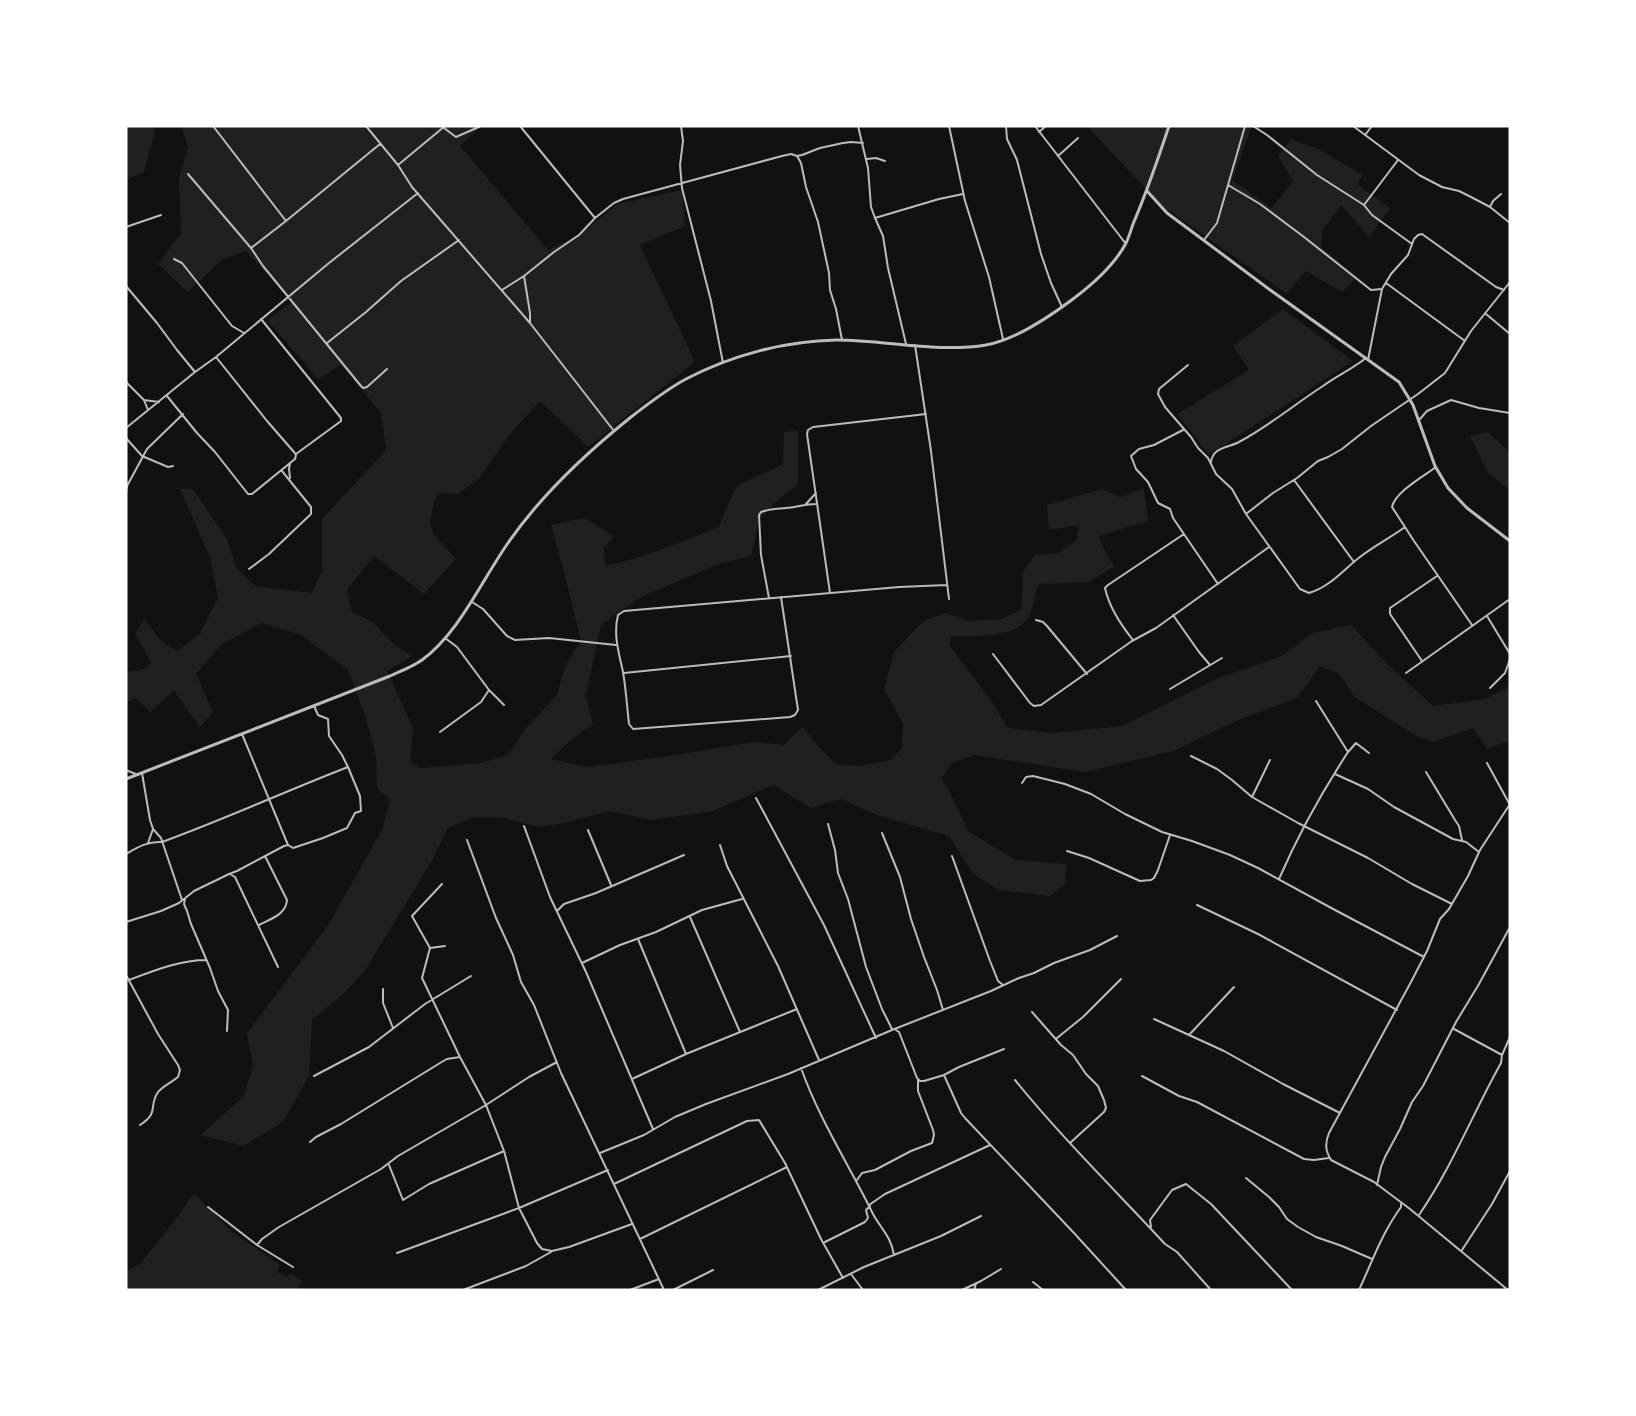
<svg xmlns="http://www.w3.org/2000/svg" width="1636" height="1416" viewBox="0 0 1636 1416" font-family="'Source Sans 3',sans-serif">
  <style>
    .green { fill: #202020 }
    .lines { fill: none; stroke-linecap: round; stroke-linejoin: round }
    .minor { stroke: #bcbcbc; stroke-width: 2 }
    .tertiary { stroke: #bcbcbc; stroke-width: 3 }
  </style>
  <rect width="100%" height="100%" fill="#111"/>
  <path class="green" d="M126,126h29v7l-11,39 -18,8z
    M181,126h300l-21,20 88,104 31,-15 38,-31 65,-14 3,36 -45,19 55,117 -107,85 -48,-46 -30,33 -31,45 -21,15 -20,-1c-15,39 -7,37 18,66l-32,35 -50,-38 -27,33 5,23 21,10 18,20 21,14 -25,15 26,57 -3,34 11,6 59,-5 28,-8 18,-27 31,-33 8,-29 16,-25 -16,-65 -14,-51 33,-7 30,18 -10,11 1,19c40,-8 77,-25 114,-39l6,-16 12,-25 46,-22 1,-32 14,-2v54l-22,18 -17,18 -8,36 -32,8 -78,33 -40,28 -15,71 7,28 -22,16 -20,19 37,8 94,-13 72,-12 30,3 11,-12 8,-6 17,21 17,17 23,1 31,-6 11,-12 1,-25 -19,-34 10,-37 29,-31 23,-8 23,8 33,-2 20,-10 1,-38 12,-16 23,-2 19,-13 2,-15 -30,5 -2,-25 55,-16 18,8 24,-9 4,33 -49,15 4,11 11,19 -25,16 -51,2c-3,10 -4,23 -9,32 -13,23 -55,20 -78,20l-2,9 43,57 16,26 44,5 70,-7 96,-48 64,-22 30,-23 39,-8 34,37 48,44 52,-7 25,-13v55l-23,8 -14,-21 -40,14 -17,-6 -61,-39 -16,-23 -19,-8 -23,32 -54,20 -70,33 -88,21 -111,-17 -22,8 -11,16 7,10 21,43 47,28 50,4 -1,20 -15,12 -51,-6 -26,-16 -24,-38 -72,-21 -36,-16 -30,9 -38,-23 -60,26 -62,9 -41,-9 -50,13 -23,3 -33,-9 -31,-1 -26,12 -14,30 -69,113 -22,23 -30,25 -3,56 -26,46 -40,24 -43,-11 43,-38 10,-30 -6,-34 81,-108 54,-95 8,-30 -13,-12 -1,-31 -10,-39 -18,-48 -47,-35 -40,-12 -40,22 -25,29 17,38 -13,15 -26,-36 -24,21 -14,-14 -10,4v-30l16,-2 9,-7 -16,-30 10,-14 14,20 18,12 23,-17 18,-36 -8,-41 -30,-68h13l34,50 9,28 19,19 57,7 10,-22v-52l64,-69 -5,-37 -40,-48 -23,14 -51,-59 25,-18 -46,-51 -25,9 -33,32 -30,-28 23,-31 -2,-56 9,-30z
    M1087,126h165l-20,54 40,28 21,-27 -15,-25 13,-17 27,10 45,26 -6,9 33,24 -21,29 -28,-32 -19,26 -1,16 36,30 -15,15 -36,-21 -19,23 -127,-90z
    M1283,309l70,52 -144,94 -32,-41 72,-44 -16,-24z
    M1488,432l22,21v37l-22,-17 -18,-37z
    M194,1193l38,39 47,32 -1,8 8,5 5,-4 11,8 -4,9h-172v-19l14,-7 35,-44z"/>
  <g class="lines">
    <path class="minor" d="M213,126l73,95 -35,27
      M366,126l32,39 14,22 118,136 84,108
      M520,126l75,92
      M681,126l2,15 -3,24 2,23 29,113 12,62
      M858,126l10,42 3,39 4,11 8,18 5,32 18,76
      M949,126l16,75 24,76 14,62
      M1006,126l1,13 10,21 24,94 10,29 11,24
      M1035,126l91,118
      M1253,126l14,9 50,40 47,30
      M1353,126l66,49 23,12 17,4 12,6 19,10 20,16
      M444,128l12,9 25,-11
      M1039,132l7,-6
      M1365,135l7,-9
      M797,156l4,7 5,24 12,35 11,51 1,17 6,19 6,31
      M1058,156l20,-18
      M867,159l9,-1 9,3
      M1398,160l-34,45 8,10 40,29
      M398,165l47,-39
      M188,174l63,74 12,18 98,120 2,2 4,-1 20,-18
      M1228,185l32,19 44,33 67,53 11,-1
      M1490,207l3,-6 8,-7
      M875,218l64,-19 24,-5
      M286,221l94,-77
      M126,227l35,-12
      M1204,240l13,-17 28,-97
      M174,259l8,4 50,63 12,7
      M524,276l6,37v10
      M1386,283l79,58
      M126,286l31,37 20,27 18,22
      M502,290l22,-14 30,-24 25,-17 16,-17 19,-15 9,-4 159,-43 9,-2 6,2 5,-1 18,-7 23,-5 8,-1 12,1
      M1486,314l24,20
      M261,319l80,99v3l-4,3 -41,30
      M327,343l39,-31 35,-31 58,-41
      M915,345l16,106 18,148
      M1368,360l14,-71 9,-15 17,-19 6,-16 4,-4 4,-1 74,53 8,3
      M1188,365l-29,24 -1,5 7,13 26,30 7,11 10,10 8,16 16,15 14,25 54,75 9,4c21,-6 35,-24 51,-36 14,-11 30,-19 45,-30
      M126,382l18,18 15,2
      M167,396l30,37 18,19 33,42h4l43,-35 1,-4 -2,-3 -27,-31 -51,-64
      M144,400l4,10
      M1419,420l8,-9 24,-11 28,8 31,5
      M126,428l69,-56 21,-15 113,-94 89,-70
      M1183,430l-29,15 -15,4 -8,7 5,13 12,13 10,21 12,6 3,9 45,66
      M126,438l16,18 26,11 5,-1
      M1211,462c2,-15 17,-14 28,-20 30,-16 56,-38 84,-56 14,-10 29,-17 43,-28
      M290,463l-1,6 1,9
      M1436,467c-12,9 -41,25 -44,40l22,34 58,84
      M1294,480l60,82
      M126,492l1,-6 20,-37 36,-35
      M806,504l10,-11
      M1246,514l27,-21 24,-15 21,-17 10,-4 14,-8 29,-23 47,-32 27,-21 26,-42 39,-49
      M249,569l20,-15 42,-40v-7l-29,-36
      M830,593l-23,-159 1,-4 5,-3 9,-1 104,-12
      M781,597l17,113 -3,5 -5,2 -157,12 -4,-5c-2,-17 -3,-35 -6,-52 -4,-19 -10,-37 -5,-57l6,-4 275,-24 48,-2
      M769,598l-8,-43 -2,-40 2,-3c8,-3 16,-3 25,-4 10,-1 20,-4 30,-4
      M472,602l11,7 24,27 8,4 34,-2 67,7
      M1173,615l26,37 11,13
      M1487,616l23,38
      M1036,620l7,2 4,4 40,48
      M445,638l12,9 32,43 15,15
      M1133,640c-12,-15 -24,-33 -28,-52l3,-3 76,-51
      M993,654l37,49 4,3 7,-1 91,-64 24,-13 113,-81
      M1422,661l-32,-47v-6l47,-32
      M624,673l167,-17
      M1406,673l104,-74
      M1490,688l15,-15 5,-14
      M1170,689l52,-31
      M1316,701l32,51
      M440,732l41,-30 8,-12
      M242,734l46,111
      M1191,756l26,13 15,11 20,17 46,26 70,35 44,26 40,20
      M1487,763l23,42
      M126,770l12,5
      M1426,772l29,48 4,6 3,14
      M142,773l8,47 3,9 8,9 21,62
      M1335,774l33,15 26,18 59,32 13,3 13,10
      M1022,783l4,-6 7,-1 32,8 26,10 34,20 37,18 30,9 38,14 28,13 77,42 89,47
      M1252,797l18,-37
      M756,798l68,127 52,113
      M828,824l7,26 3,23 10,26 18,68 16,42 10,20
      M524,826l26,71 36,75 67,157
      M588,830l23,55
      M882,833l18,44 11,42 13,38 13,33 6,20
      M467,840l29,78 17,37 8,27 13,23 27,68 103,217
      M148,843l5,-14
      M720,845l7,21 51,100 41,94
      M1067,851l22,7 51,23 11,-1 3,-2 4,-8 12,-35
      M126,854c12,-7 22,-13 36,-12 63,-23 124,-51 186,-75
      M952,856l38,105 8,20 5,4
      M230,874l5,3 43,90
      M1279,879c19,-44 43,-87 69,-127l8,-9 13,10
      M442,884l-30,32 18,32 -8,30 38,79 26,48 18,46 15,57 18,35 5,6 10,2 17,-4 63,-23
      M185,899l-1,5 3,7 4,13 19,44 8,23 10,19 -1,21
      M1197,905l61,29 139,76
      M557,911l7,-7 32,-11 88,-38
      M690,917l50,115
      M126,922l35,-11 18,-8 15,-12 35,-17 8,-3 47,-25 4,-1 5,3 30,-10 24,-10 8,-15 6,-2 -1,-15 -12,-29 -6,-12 -13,-19 -1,-17 -10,-4 -4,-9
      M259,925c11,-6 27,-10 28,-25l-22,-44
      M638,939l48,115
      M430,948l15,-2
      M582,963l38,-18 36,-13 46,-22 40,-11
      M126,975l32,59 20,31 2,5 -2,7c-6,5 -15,9 -20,15 -10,15 2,20 -18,33
      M129,980c24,-9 51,-20 77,-20
      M383,989v14l10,25
      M1032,1012l29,33 12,10 13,19 12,12 6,14 2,8 -2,4 -34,31
      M1154,1019l70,32 59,33 57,29
      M1454,1029l48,26
      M896,1030l3,2 18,46 3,3h4l20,-6 15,-8 45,-18
      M1189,1035l45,-48
      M1057,1038l26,-21 38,-38
      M801,1068c18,51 48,97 72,146 8,15 18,22 21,41
      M944,1075l17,38 4,5 109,115 52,57
      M314,1076l55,-29 56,-43 46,-28
      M1142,1076l37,20 18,6 107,57 10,1 15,-2
      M632,1079l54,-25 111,-45
      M1015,1080c47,58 100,110 150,164l12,8 34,38
      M310,1142l6,-5 25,-13 99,-61 7,-4 13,-2
      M600,1153l44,-18 31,-18 31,-13 82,-30 104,-44 99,-39 28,-13 15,-5 20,-10 36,-13 27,-14
      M389,1165l14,35 26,-16 75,-33
      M1246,1178l23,19 10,10 8,12 11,8 18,10 26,9 30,13
      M857,1180l5,-7 13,-3 36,-19 21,-8 2,-8 -1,-5 -15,-39v-11
      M614,1184l133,-63 12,-1 26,43 36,76 22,39
      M1377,1185l4,-18 4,-10 15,-28 12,-27 11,-16 33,-64 23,-38 31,-57
      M869,1205l16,-11 105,-49
      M208,1207l49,38 36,22
      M1419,1215c33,-48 54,-102 82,-152l1,-8 8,-18
      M1151,1227l-1,-7 22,-30 14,-6 25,20 81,86
      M640,1239l147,-72
      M825,1242l40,-20 3,-4 -2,-8 4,-4
      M257,1245l5,-6 17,-12 102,-58 17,-13 88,-51 43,-28 28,-15
      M1462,1250l30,-46 18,-33
      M397,1253l122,-45 89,-38
      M851,1274l12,16
      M1033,1282l10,8
      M463,1290l63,-24 25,-14
      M630,1290l29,-11
      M673,1290l40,-20
      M818,1290l46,-23 77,-31 40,-20
      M962,1290l19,-9 20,-12
      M974,1290l2,-6
      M1359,1290c13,-28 23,-57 42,-83v-3
      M1508,1290l-98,-81 -36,-27 -43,-22c-6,-10 -6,-17 -2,-27l82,-151 16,-31 13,-32 9,-10 19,-33 12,-26 30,-46"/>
    <path class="tertiary" d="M1147,191l20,22 106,79 126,90 14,23 22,61 13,22 19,20 43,33
      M126,779l264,-103c11,-5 22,-9 32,-16 37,-27 60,-80 86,-117 33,-48 77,-89 123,-126 17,-13 36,-28 55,-38 46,-24 99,-38 150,-39 49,0 101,13 150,5 29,-5 63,-28 87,-46 20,-15 41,-33 53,-56 3,-6 5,-13 7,-19 14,-32 25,-65 36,-98"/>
  </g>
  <rect width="1636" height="1416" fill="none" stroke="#ffffff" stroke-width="255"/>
</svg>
